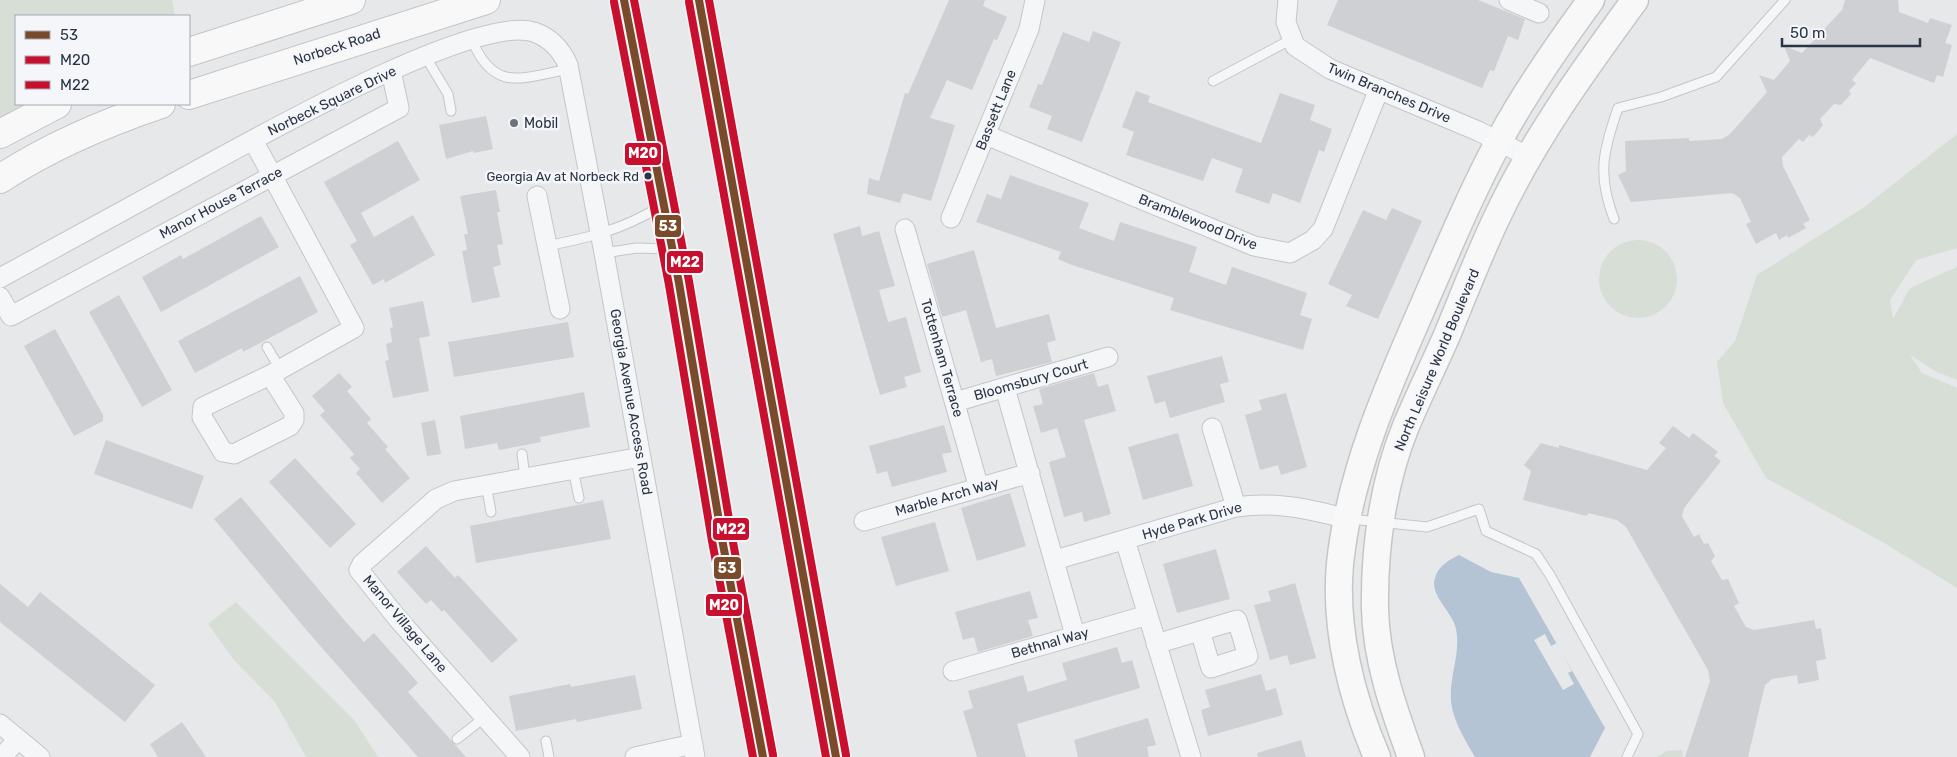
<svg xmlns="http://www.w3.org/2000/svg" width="1957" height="757" viewBox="0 0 1957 757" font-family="Rubik,sans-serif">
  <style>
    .green { fill: #d6ded6 }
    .water { fill: #b4c4d5 }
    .pier { fill: #e6e8ea }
    .building { fill: #ced0d3 }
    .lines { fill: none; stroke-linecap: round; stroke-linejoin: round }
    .lane-casing { stroke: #c4c6c8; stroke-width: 11 }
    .street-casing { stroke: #c4c6c8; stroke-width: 21 }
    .secondary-casing { stroke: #c4c6c8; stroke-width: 29 }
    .primary-casing { stroke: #c2c5c8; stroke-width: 30 }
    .lane { stroke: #f5f6f7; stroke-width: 9 }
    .street { stroke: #f5f6f7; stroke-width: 19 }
    .secondary { stroke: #f8f8f8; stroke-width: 26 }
    .primary { stroke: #f8f8f8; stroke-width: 28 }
    .bus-1-casing { stroke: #f4f6f9; stroke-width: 11 }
    .bus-2-casing { stroke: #f4f6f9; stroke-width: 11 }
    .bus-3-casing { stroke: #f4f6f9; stroke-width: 11 }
    .bus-1 { stroke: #7a4b2a; stroke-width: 8 }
    .bus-2 { stroke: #c8102e; stroke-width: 8 }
    .bus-3 { stroke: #c8102e; stroke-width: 8 }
    .poi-dot { fill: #6c737f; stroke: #f4f6f9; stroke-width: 2 }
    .bus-dot { fill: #2b3445; stroke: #f4f6f9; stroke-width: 2 }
    .labels { text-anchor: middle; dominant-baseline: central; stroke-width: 5; stroke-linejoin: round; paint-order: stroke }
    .bus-label { font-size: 13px; fill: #2b3445; stroke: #f4f6f9; text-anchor: end }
    .street-label { font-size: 14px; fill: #2b3445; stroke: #f4f6f9 }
    .poi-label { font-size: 14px; fill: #2b3445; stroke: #f4f6f9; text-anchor: start }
    .line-badge { stroke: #f4f6f9; stroke-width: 2 }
    .badge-label { font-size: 14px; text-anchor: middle; font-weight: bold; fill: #fff }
  </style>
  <rect width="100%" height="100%" fill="#e6e8ea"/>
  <path class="green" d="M0,0h172l3,16h-159v88h41l-57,30z
    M1957,134v114l-41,12 -26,40 3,19 17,-31 47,-21v113l-20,-8 -27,-17 12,18 35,15v200l-71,-44 -120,-66 -43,-75 -6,-41 18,-21 22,-66 106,-67z
    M1599 279a39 39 0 1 1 78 0a39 39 0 1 1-78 0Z
    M236,602l119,119 23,36h-72l-31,-55 -41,-42 -26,-36z
    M1682,750l1,7h-26l10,-6z"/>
  <path class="water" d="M1459,555l32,17 28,6 86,150 -15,29h-115c-10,-17 -22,-36 -24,-56 -2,-24 10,-48 5,-72 -3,-17 -27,-34 -21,-51 3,-12 14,-18 24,-23z"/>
  <path class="pier" d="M1545,634l6,12 6,-3 15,28 -4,2 6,11 -11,6 -29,-50z"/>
  <path class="building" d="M949,0h36l-2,6 24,11 -10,23 -3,-1 -22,51 -25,-10 -17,38 25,7 -24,76 -28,-8 -3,10 -33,-9 2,-16 10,3 26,-88 3,1z
    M1338,0h140l47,19 -7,21 -10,-4 -14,35 -4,-1 -8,18 -155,-63z
    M1845,0h53l1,12 29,11 2,-5 22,7 -7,18 7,2 -9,32 -6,-2 -3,8 -64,-25 -18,22 4,3 -7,8 2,3 -10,11 -7,-1 -14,15 3,6 -10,12 -4,-2 -6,7 -4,-3 -17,18 1,9 27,54 -7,4 3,4 -18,10 -1,-3 -8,5 -3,-7 -20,11 -10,-20 5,-2 -11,-24 -8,-5 -101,9 -13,-27 8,-4 -1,-30 64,-3v3l33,-2 8,-5 37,-42 -8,-17 15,5 16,-19 -6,-15 18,7 40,-43z
    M1093,31l28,11 -39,100 -35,-13 5,-13 -23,-9 9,-23 4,1 21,-53 26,10z
    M1136,91l14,5 -2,6 113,41 19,-50 35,12 -5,15 22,9 -8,23 -5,-2 -19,53 -27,-10 -4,11 -34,-12 8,-23 -31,-11 -9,23 -77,-26 8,-23 -12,-5z
    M486,116l7,33 -19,4 -1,-2 -27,8 -7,-34z
    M398,141l22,39 -59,33 13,24 39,-22 22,40 -50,28 -1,-4 -11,6 -23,-40 7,-4 -33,-59z
    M1010,175l79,28 -10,25 35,13 6,-19 77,25 -8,25 37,13 6,-18 75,26 -7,22 12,4 -9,31 -133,-40 4,-12 -105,-34 -11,-5 3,-7 -85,-30 11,-28 14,5z
    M496,190l4,22h-3l6,32 -6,1 4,20 -8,2 7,30 -28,6 -10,-52 5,-1 -3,-16h4l-8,-38z
    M1392,208l30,13 -44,98 -32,-13 6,-11 -24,-11 35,-74 23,10z
    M261,216l18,31 -118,65 -19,-35 39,-22 2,4z
    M860,226l2,10 17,-5 16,55 -16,4 9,32 18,-5 15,55 -17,5 3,10 -27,8 -47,-161z
    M974,250l22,78 53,-14 7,26 -9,3 5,19 -56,14 -4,-17 -11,3 -15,-52 -24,7 -15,-53z
    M300,276l18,36 -75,40 -1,-4 -47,25 -17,-32z
    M119,295l53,95 -30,17 -53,-95z
    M423,301l7,35 -11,2 10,53 -36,7 -8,-37 4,-1 -3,-16 6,-2 -2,-14 3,-1 -4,-19z
    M568,322l6,35 -120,20 -6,-35z
    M55,329l48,86v6l-29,15 -50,-90z
    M1222,356l7,26 -9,2 5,18 -55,16 -5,-17 -10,3 -8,-28z
    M339,373l13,14 -5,4 24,28 -4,4 21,24 -3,2 25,29 -28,25 -26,-30 4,-4 -10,-11 4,-4 -34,-39 5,-4 -13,-15z
    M1094,373l4,14 10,-3 8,27 -32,9 27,94 -27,8 -2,-10 -18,5 -15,-55 17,-5 -9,-29 -16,5 -8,-27 10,-2 -4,-15z
    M584,392l6,35 -50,10 1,5 -42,8 -2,-7 -32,6 -5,-33z
    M1286,393l21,74 -26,8 -3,-10 -18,5 -15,-55 17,-5 -3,-10z
    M435,420l6,34 -14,2 -6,-33z
    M944,425l8,27 -10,2 5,18 -55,15 -5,-16 -10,3 -8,-28z
    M1673,426l16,12 4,-5 25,19 -4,4 7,5 -37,47 -2,8 12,21 5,-3 5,10 4,-1 7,13 -4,5 11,19 6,-1 11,24 -5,3 12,21 8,3 60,-10 2,9 5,-1 5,31 -10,2 3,19 -21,4 -1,-9 -25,4 -7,6 -17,72h-63l25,-76 -2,-11 -82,-143 -9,-7 -29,-7 -1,3 -64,-16 8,-29 -7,-6 17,-22 18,5v-3l88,25 19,-22 -7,-5z
    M1178,433l15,53 -50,14 -15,-53z
    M106,440l98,36 -12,33 -98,-35z
    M295,458l61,66 -26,24 -61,-66z
    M1010,493l16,53 -49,15 -16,-53z
    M241,497l104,124 19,21 10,-9 37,42 7,8 -10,9 58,65h-48l-110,-125 -94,-113z
    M603,500l8,39 -135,24 -6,-37z
    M935,522l14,49 -53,15 -15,-49z
    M426,546l29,32 3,-3 15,16 45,49 -26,23 -48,-53 -2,2 -11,-12 -5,4 -29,-32z
    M1216,549l14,50 -53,14 -14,-49z
    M1295,583l21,75 -26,7 -3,-10 -17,5 -16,-55 17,-4 -3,-10z
    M0,584l28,23 12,-15 115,93 -30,37 -125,-100z
    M1030,591l8,27 -10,2 5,16 -55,16 -4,-15 -11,3 -8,-28z
    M1117,647l5,16 10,-3 8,28 -123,36 9,33h-49l-14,-46 10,-3 -5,-17 55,-16 5,17 29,-9 10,-3 -5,-17z
    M1261,674l5,17 10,-3 7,27 -75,21 -7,-26 9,-3 -5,-17z
    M635,675l7,34 -65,13 -1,-3 -60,12 -7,-35 61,-12 1,3z
    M1148,718l8,27 -9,2 2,10h-71l-4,-17z
    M182,722l24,35h-48l-8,-13z
    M1301,740l5,17h-48l-1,-4z"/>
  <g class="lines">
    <g class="lane-casing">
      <path id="lane" d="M472,40c22,53 49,38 97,29
        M425,56l23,38 3,17
        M1213,81l79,-42
        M1614,219c-17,-44 -11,-68 4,-111l43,-11 55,-20 69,-77
        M547,246c44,-9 75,-16 114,-40
        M604,253l33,-5 32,1
        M267,347l13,22
        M522,454l3,23
        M573,469l6,29
        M486,484l5,28
        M1350,519l77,8 52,-18 7,22 50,23 14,21 88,159 -11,23
        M457,739l28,-22
        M546,741l3,16"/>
    </g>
    <g class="street-casing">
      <path id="street" d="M1288,0l-2,22 9,24 35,23 148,62 51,26
        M1509,0l30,13
        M986,135l268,111 36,7 23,-13 10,-11 56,-140
        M253,140l101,188 -84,47 -67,32 -1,10 21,35 11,2 56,-28 4,-6v-7l-24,-38
        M537,196l23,113
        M951,218l78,-189 6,-29
        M905,229l74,259
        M0,278c57,-31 115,-63 172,-94 63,-34 300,-171 362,-152 17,6 27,17 34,33l36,188 91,504
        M0,297l11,19 388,-208 -8,-37
        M1005,388l70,247
        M955,402l153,-45
        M1212,428l24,79
        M864,521l166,-48
        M1125,540l66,217
        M1055,560l181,-53c40,-6 73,2 112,12
        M1156,644l81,-24 11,36 -37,12 -11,-37
        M953,671l195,-56
        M0,724l40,33
        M2,757l16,-18
        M520,757l-122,-138 -39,-49 3,-6 74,-65 18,-8 187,-34
        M635,757l58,-13"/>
    </g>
    <g class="secondary-casing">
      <path id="secondary" d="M1377,757c-25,-58 -43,-128 -37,-193 9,-89 47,-176 83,-258 24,-55 47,-111 76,-165 26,-49 59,-96 92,-141
        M1411,757c-17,-47 -35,-97 -36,-148 -1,-61 8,-127 31,-183 13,-31 28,-61 41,-91 17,-41 33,-83 52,-122 36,-76 87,-146 136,-213"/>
    </g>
    <g class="primary-casing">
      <path id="primary" d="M624,0l55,283 43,256 41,218
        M699,0l137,757
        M189,52l162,-52
        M189,95l297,-95
        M0,134l57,-30
        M0,179c50,-33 105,-56 161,-75"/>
    </g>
    <use href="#lane" class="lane"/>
    <use href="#street" class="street"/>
    <use href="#secondary" class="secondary"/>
    <use href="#primary" class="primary"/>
    <g class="bus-1-casing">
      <path id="bus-1" d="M624,0l55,283 43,256 41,218
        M699,0l137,757"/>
    </g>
    <g class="bus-2-casing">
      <path id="bus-2" d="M614,2l55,283 43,256 41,216
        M689,2l137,755"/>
    </g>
    <g class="bus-3-casing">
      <path id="bus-3" d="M634,0l55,281 43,256 41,218
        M709,0l137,755"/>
    </g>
    <use href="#bus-1" class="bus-1"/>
    <use href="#bus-2" class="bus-2"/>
    <use href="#bus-3" class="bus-3"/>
  </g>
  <circle class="poi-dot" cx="514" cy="123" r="5"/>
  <circle class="bus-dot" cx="648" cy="176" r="4.5"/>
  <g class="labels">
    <g class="bus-label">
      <text x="639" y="176">Georgia Av at Norbeck Rd</text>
    </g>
    <g class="street-label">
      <text transform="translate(337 47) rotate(-18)">Norbeck Road</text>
      <text transform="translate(1389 93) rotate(23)">Twin Branches Drive</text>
      <text transform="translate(332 101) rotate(-26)">Norbeck Square Drive</text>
      <text transform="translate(996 110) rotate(-68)">Bassett Lane</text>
      <text transform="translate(221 203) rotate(-28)">Manor House Terrace</text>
      <text transform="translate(1198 222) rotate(22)">Bramblewood Drive</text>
      <text transform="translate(942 358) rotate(74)">Tottenham Terrace</text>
      <text transform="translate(1437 360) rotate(-67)">North Leisure World Boulevard</text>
      <text transform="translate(1031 380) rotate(-16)">Bloomsbury Court</text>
      <text transform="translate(631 402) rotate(80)">Georgia Avenue Access Road</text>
      <text transform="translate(947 497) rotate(-16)">Marble Arch Way</text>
      <text transform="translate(1192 521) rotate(-16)">Hyde Park Drive</text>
      <text transform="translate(405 624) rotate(50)">Manor Village Lane</text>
      <text transform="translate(1050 643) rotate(-16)">Bethnal Way</text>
    </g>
    <g class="poi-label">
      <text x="524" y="123">Mobil</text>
    </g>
  </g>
  <g class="line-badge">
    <rect x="624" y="142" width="38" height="24" rx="5" fill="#c8102e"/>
    <rect x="654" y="214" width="28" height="24" rx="5" fill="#7a4b2a"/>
    <rect x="666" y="250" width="38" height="24" rx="5" fill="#c8102e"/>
    <rect x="712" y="517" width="38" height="24" rx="5" fill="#c8102e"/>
    <rect x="713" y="556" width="29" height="24" rx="5" fill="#7a4b2a"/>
    <rect x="705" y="593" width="38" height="24" rx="5" fill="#c8102e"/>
  </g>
  <g class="badge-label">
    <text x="643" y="158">M20</text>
    <text x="668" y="231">53</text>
    <text x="685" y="267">M22</text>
    <text x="731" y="534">M22</text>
    <text x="727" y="573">53</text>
    <text x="724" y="610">M20</text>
  </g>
  <rect x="15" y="15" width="175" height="90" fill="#f4f6f9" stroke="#a4a8b1"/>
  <rect x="25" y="31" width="25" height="8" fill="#7a4b2a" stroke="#a4a8b1"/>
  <text x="60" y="40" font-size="15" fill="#2b3445">53</text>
  <rect x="25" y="56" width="25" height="8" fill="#c8102e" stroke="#a4a8b1"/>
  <text x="60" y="65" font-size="15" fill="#2b3445">M20</text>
  <rect x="25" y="81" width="25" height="8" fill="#c8102e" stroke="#a4a8b1"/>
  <text x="60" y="90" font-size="15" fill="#2b3445">M22</text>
  <path d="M1782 38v8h138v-8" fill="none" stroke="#2b3445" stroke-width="2.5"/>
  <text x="1790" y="38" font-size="15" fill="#2b3445" stroke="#f4f6f9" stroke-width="4" paint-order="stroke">50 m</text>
</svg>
